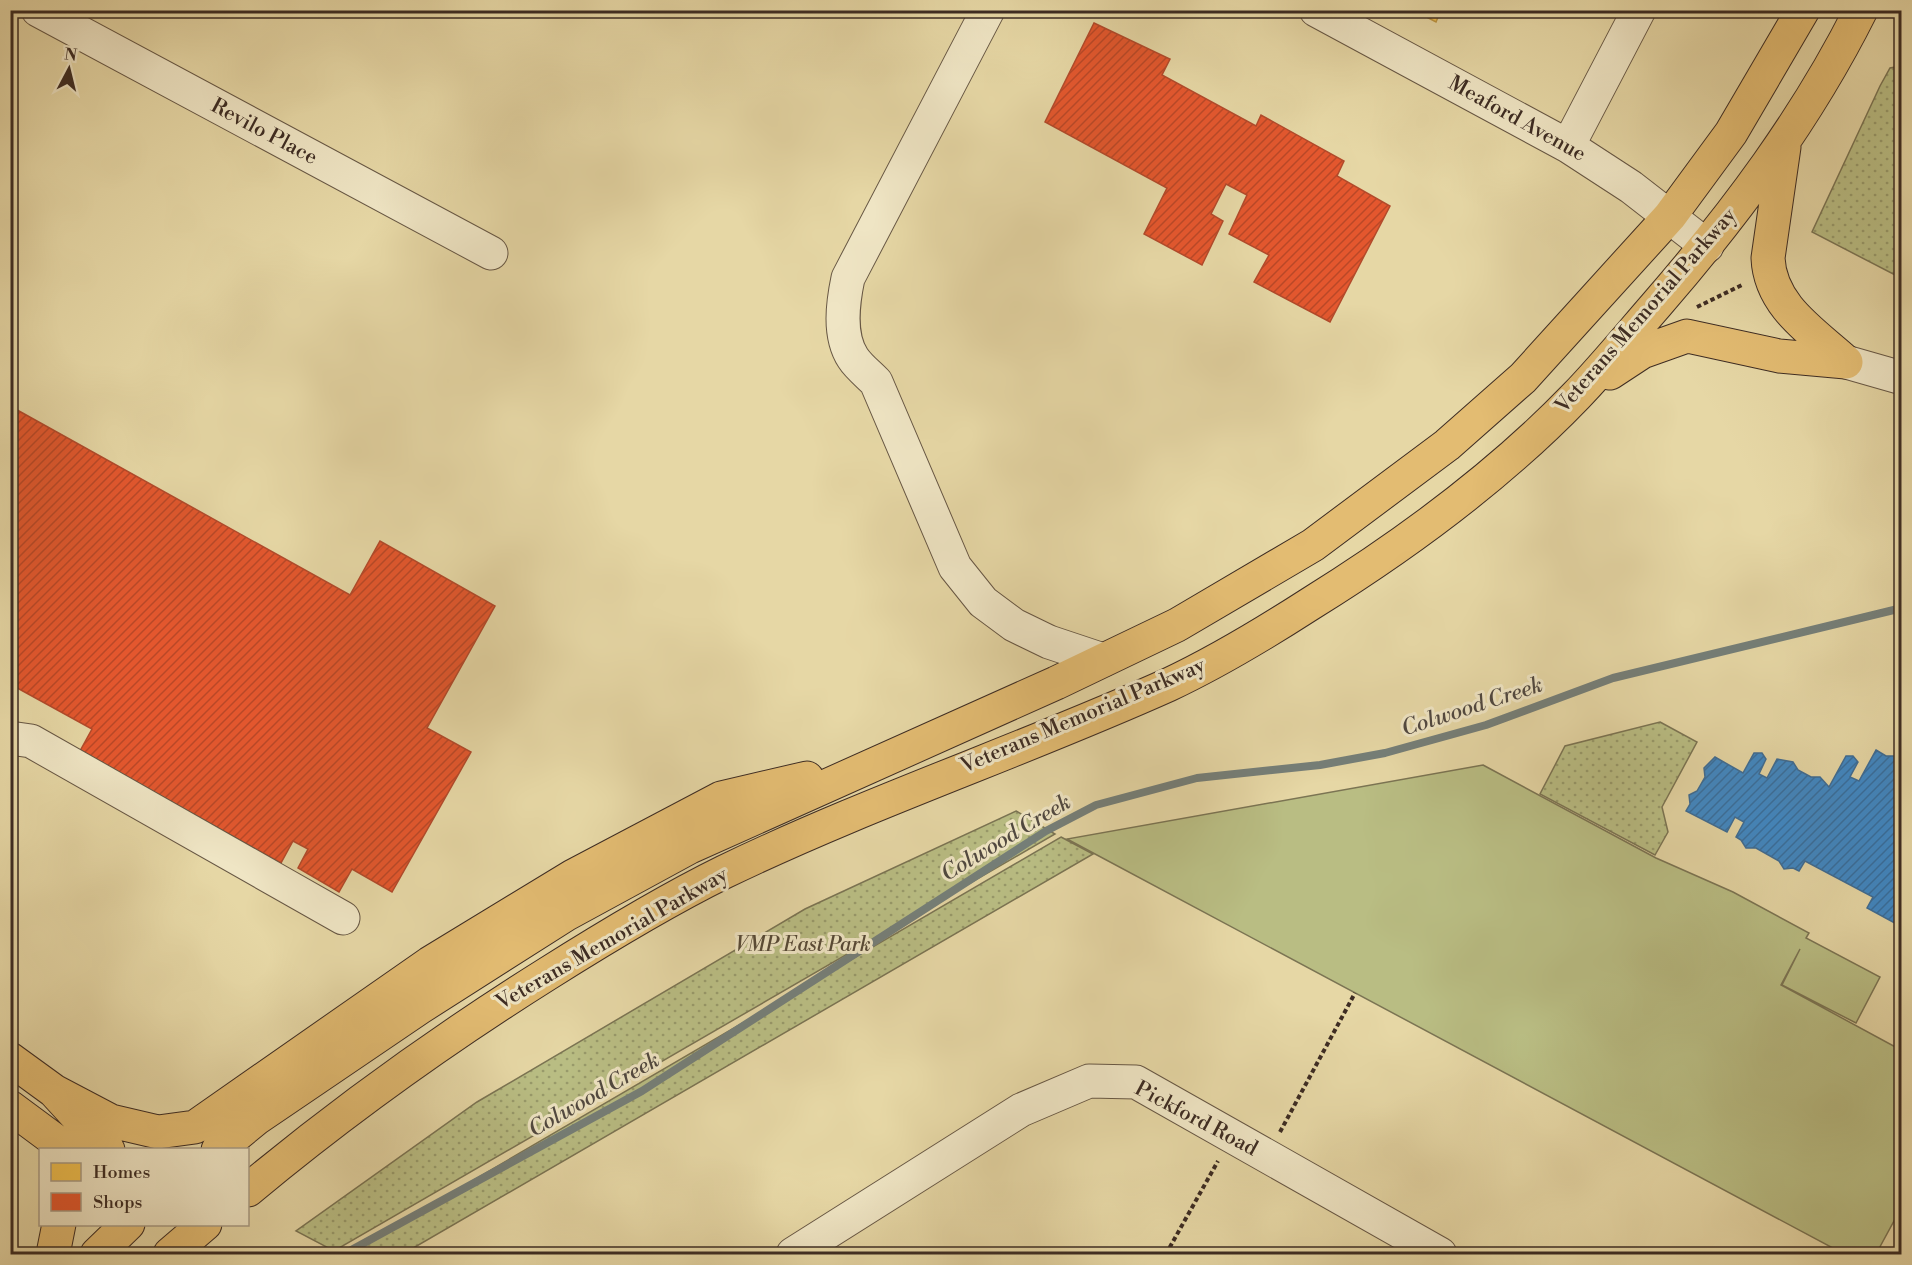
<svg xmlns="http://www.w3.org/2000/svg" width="1912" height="1265" viewBox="0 0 1912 1265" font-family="'Libre Bodoni',serif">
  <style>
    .grass { fill: url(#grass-dots); stroke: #7b7453; stroke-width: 1.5 }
    .pitch { fill: #b9bd83; stroke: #7b7453; stroke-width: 1.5 }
    .homes { fill: url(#homes-hatch); stroke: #bc9441; stroke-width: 1.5 }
    .shops { fill: url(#shops-hatch); stroke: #b24a2b; stroke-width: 1.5 }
    .schools { fill: url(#schools-hatch); stroke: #3e6c94; stroke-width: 1.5 }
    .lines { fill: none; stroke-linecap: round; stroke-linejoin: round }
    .stream { stroke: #757f79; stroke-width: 8 }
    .minor-casing { stroke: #675744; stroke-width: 35 }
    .major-casing { stroke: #3d2c23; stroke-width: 35 }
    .path { stroke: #3d2c23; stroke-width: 4; stroke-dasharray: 4.5 3; stroke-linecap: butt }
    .minor { stroke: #efe5c4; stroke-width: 33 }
    .major { stroke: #e3bc72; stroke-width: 33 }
    .labels { text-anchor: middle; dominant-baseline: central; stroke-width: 6; stroke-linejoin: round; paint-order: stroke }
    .street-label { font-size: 21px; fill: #3d2c23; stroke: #efe5c4 }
    .park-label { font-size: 21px; font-style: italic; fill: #564936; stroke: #efe5c4 }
    .water-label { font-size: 22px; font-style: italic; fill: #504840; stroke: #efe5c4 }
  </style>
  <defs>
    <pattern id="grass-dots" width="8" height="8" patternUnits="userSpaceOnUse" patternTransform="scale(1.5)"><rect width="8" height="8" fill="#b9bd83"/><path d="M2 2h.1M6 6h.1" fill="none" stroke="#989a6b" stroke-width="1.8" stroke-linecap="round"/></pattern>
    <pattern id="homes-hatch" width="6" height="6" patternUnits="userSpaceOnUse" patternTransform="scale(1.5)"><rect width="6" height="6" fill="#f2c14e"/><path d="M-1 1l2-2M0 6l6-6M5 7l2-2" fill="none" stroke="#d0a644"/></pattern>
    <pattern id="shops-hatch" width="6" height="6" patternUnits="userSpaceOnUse" patternTransform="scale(1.5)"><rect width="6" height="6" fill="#e4572e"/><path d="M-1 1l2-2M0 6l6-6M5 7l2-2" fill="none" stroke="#ba4827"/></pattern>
    <pattern id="schools-hatch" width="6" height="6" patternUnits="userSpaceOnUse" patternTransform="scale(1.5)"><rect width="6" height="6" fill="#3f88c5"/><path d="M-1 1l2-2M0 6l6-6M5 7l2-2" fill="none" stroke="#366fa0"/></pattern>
  </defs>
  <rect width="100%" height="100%" fill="#e6d7a5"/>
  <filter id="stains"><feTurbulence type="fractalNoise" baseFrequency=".00333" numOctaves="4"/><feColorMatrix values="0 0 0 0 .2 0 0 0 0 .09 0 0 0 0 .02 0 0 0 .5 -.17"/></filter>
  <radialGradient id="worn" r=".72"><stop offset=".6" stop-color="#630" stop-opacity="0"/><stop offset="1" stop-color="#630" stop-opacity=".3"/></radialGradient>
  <path class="grass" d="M1901,66h1l-1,212 -89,-46 68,-146 10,-18z
    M1660,722l37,20 -35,65 6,25 -13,23 -115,-61 25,-48z
    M1016,811l39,23 -721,417 -38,-20 181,-129 328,-193z
    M1061,837l32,17 -690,400h-56z"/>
  <path class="pitch" d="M1483,765l173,93 77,34 76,41 -3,5 74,39 -24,46 -74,-38 18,-36 -19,36 120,65v158l-25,46h-32l-777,-415z"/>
  <path class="homes" d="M1413,10h28l-5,12z"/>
  <path class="shops" d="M1094,23l76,36 -8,16 94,51 5,-11 83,46 -7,15 53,30 -60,116 -76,-40 15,-27 -40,-21 18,-39 -21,-11 -15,30 12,7 -21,44 -58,-31 23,-46 -122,-66z
    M10,406l340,189 30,-54 115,65 -68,122 44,24 -79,140 -40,-23 -13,23 -41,-24 10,-19 -15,-8 -12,22 -201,-112 12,-22 -82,-45z"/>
  <path class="schools" d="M1876,750l10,6h9l7,9v162l-35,-19 6,-11 -68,-36 -6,10 -6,-3 -9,1 -5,-8 -23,-13h-10l-5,-8 -5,-3 8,-15 -9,-5 -8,15 -41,-21 4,-7 -1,-9 8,-4 8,-14 -1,-9 11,-11 28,16 11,-20h8l4,6 -7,15 8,4 10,-19 16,3 5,8 13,7h9l9,10 17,-31h7l5,6 -8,15 9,4z"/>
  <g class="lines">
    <path class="stream" d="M344,1254l298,-163 404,-260 50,-26 101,-27 123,-13 65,-12 101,-28 127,-47 289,-70"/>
    <g class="minor-casing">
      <path id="minor" d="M38,10l453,243
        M988,10l-140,268c-5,24 -10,57 5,80 5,8 15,16 23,24l79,185 28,35 31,23 35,17 54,18
        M1316,10l252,136 63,41 76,59
        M1568,146l71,-136
        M1846,362l56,16
        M10,738l21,3 312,177
        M793,1254l228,-144 68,-29 47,1 304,172"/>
    </g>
    <g class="major-casing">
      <path id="major" d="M1784,147l-16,111c2,48 45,74 78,104
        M1610,373l32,-21 45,-16 92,20 67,6
        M10,1059l44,32 54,59
        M54,1091l57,30 47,11 37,-5 235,-164 143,-87 148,-78 86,-20
        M10,1107l58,43
        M218,1150l39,-32 162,-110 146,-93 125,-68 366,-164 121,-58 136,-80 134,-100 76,-67 68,-75 79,-87 61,-83 72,-123
        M248,1190c95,-79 194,-150 299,-216 57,-36 116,-72 177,-102 145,-70 297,-121 444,-187 49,-23 97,-52 142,-81 95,-59 188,-127 266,-208 28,-29 54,-61 81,-92 78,-90 150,-186 204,-294
        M53,1254l6,-30
        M97,1254l31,-30
        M170,1254l35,-30"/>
    </g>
    <path class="path" d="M1697,307l47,-23
      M1280,1132l75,-139
      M1166,1254l52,-93
      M1786,1254l3,-5"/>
    <use href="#minor" class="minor"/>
    <use href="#major" class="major"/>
  </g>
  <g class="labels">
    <g class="street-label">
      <text transform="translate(1517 119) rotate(29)">Meaford Avenue</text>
      <text transform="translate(264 132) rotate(28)">Revilo Place</text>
      <text transform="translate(1646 311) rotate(-49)">Veterans Memorial Parkway</text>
      <text transform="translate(1083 716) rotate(-23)">Veterans Memorial Parkway</text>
      <text transform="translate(612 939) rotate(-30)">Veterans Memorial Parkway</text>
      <text transform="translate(1196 1119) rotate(28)">Pickford Road</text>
    </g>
    <g class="park-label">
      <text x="803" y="945">VMP East Park</text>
    </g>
    <g class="water-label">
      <text transform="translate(1472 707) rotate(-18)">Colwood Creek</text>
      <text transform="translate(1006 838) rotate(-31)">Colwood Creek</text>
      <text transform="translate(594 1095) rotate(-30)">Colwood Creek</text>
    </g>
  </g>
  <rect width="1912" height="1265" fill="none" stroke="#e6d7a5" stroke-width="36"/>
  <rect x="12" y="12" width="1888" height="1241" fill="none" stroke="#3d2c23" stroke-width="3"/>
  <rect x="18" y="18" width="1876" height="1229" fill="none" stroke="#3d2c23" stroke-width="1.5"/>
  <rect x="39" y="1148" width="210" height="78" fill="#efe5c4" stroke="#a89b84" stroke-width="1.5"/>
  <rect x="51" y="1163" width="30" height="18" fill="#f2c14e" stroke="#a89b84" stroke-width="1.5"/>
  <text x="93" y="1178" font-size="18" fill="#3d2c23">Homes</text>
  <rect x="51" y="1193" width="30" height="18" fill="#e4572e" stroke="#a89b84" stroke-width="1.5"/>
  <text x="93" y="1208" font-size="18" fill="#3d2c23">Shops</text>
  <g transform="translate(69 69) rotate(7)" stroke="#efe5c4" stroke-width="4.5" paint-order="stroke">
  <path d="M0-4.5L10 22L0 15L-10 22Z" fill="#3d2c23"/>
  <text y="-9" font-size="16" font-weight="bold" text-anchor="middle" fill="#3d2c23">N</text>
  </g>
  <rect width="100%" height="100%" filter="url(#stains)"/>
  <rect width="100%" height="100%" fill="url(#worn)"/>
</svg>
